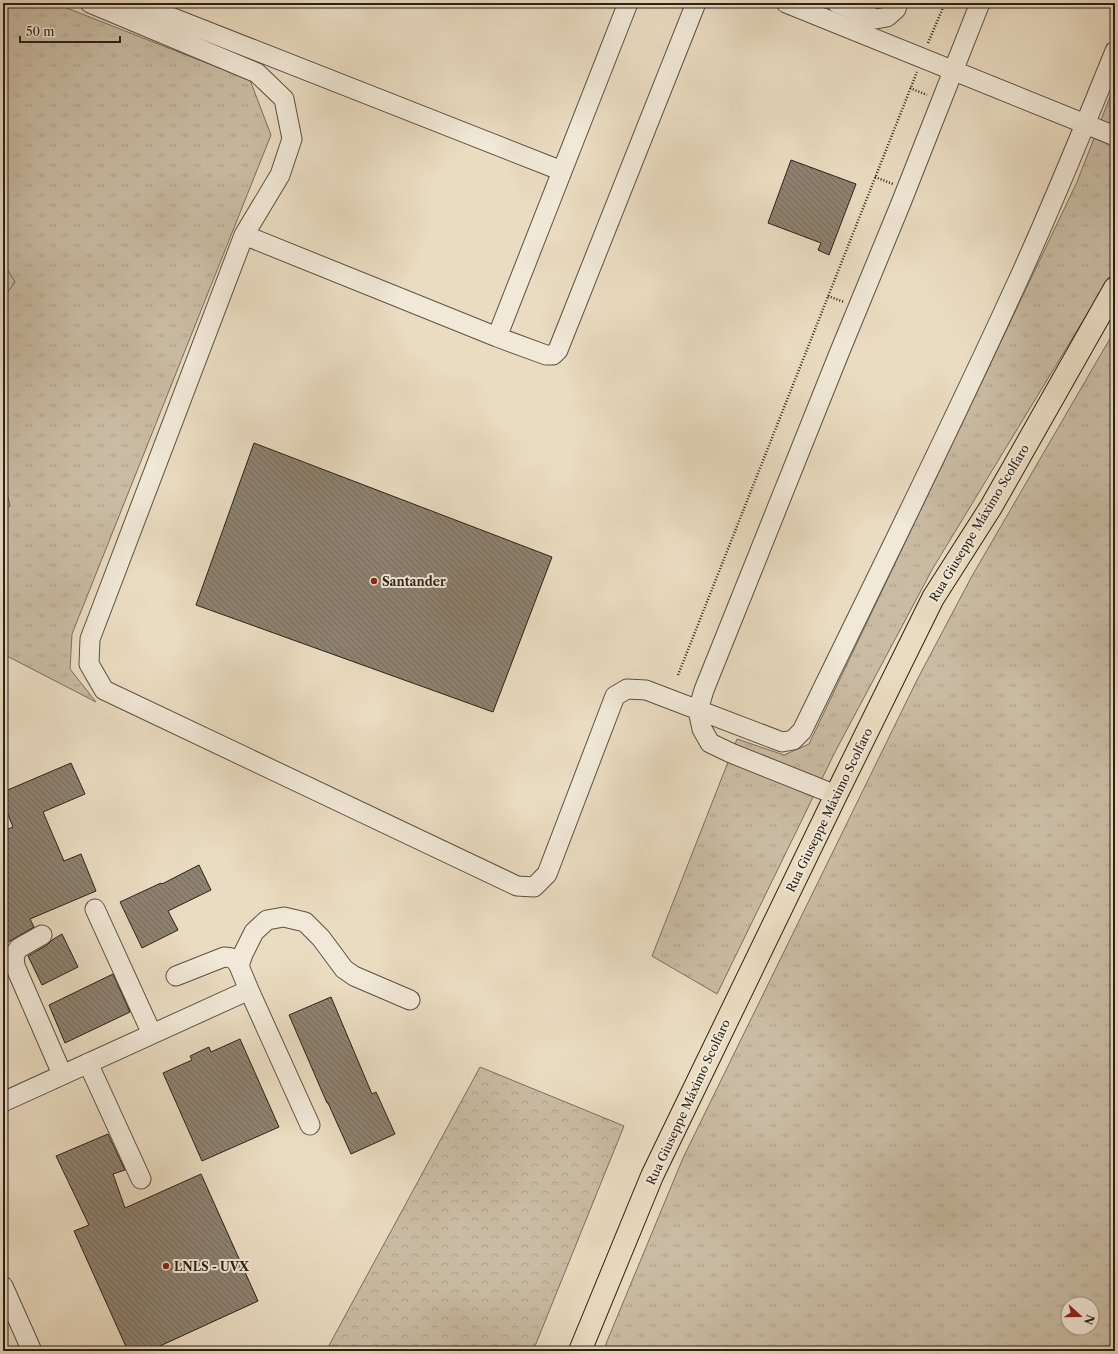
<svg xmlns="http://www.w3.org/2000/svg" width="1118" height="1354" viewBox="0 0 1118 1354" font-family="'Libre Caslon Text',serif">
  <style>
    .grass { fill: url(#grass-tufts); stroke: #7a6e5e; fill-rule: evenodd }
    .forest { fill: url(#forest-crowns); stroke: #7a6e5e }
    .building { fill: url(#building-back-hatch); stroke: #2b2119 }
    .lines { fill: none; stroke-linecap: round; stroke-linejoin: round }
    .minor-casing { stroke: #5b5043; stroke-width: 21 }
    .major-casing { stroke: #2b2119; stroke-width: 24 }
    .path { stroke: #2b2119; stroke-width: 2.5; stroke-dasharray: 1 2; stroke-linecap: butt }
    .minor { stroke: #f1e8d7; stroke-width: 19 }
    .major { stroke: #eadcc1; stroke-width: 22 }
    .poi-dot { fill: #8f2418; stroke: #f1e8d7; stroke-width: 1.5 }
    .labels { text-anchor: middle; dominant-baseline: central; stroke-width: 4; stroke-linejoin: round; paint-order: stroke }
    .street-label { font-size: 12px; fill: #2b2119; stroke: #f1e8d7 }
    .poi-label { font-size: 12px; font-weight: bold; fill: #2b2119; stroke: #f1e8d7; text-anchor: start }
  </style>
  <defs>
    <pattern id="grass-tufts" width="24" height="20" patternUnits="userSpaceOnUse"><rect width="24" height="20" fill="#cabca4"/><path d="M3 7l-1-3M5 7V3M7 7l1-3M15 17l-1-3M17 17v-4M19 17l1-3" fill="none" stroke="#aea18d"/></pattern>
    <pattern id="forest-crowns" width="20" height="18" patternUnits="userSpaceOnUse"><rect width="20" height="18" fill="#cabca4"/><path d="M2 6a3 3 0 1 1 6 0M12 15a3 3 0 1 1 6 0" fill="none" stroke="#aea18d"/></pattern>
    <pattern id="building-back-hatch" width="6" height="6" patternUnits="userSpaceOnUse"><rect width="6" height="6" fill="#8e8270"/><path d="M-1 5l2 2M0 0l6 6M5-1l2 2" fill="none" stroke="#746a5b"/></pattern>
  </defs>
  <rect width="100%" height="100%" fill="#eadcc1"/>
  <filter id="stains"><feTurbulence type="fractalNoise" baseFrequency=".005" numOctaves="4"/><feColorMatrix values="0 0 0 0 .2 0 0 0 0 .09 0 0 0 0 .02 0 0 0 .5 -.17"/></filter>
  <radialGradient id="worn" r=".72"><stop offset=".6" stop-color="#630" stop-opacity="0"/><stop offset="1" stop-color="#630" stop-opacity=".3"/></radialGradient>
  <path class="grass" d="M3,3h51l196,77 21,55 -199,499 -2,35 26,33 -93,-48v-143l7,-5 -7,-22v-186l12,-16 -12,-19z
    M1115,84v184l-182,300 -98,184 -118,242 -65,-38 85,-217 47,16 25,-11 268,-562z
    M1115,330v1021h-512l80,-193 235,-480 54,-102zM1068,1304h24v24h-24z"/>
  <path class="forest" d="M3,263l12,19 -12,16z
    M3,475l7,31 -7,5z
    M480,1067l144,59 -91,225h-207z"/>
  <path class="building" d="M791,160l65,24 -27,71 -11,-5 3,-7 -53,-20z
    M254,443l298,114 -59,155 -297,-107z
    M71,763l14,31 -42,18 21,49 17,-7 15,37 -66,28 4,8 -31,18v-114l10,-4 -10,-25v-10z
    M199,865l12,25 -43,21 10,19 -36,18 -22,-46 41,-19 1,1z
    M62,934l16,33 -36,18 -14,-29 19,-11 5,-5z
    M113,974l17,38 -65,31 -16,-38z
    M331,997l41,97 4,-2 19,42 -44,20 -23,-51h-1l-38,-88z
    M240,1039l39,88 -77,34 -39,-88 29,-13 -2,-4 19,-9 2,5z
    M108,1134l17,36 -12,4 12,34 76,-34 57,127 -109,50h-21l-54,-120 15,-6 -33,-69z"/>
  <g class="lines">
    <g class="minor-casing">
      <path id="minor" d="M90,3l167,70 27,26 8,40 -12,36 -36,60 -154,404 -1,25 15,26 413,196 17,1 13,-13 68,-178 12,-7 19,1 136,52 11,-2 9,-9c72,-148 145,-295 213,-444 36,-78 68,-157 100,-236
        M135,3l427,168
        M786,3l329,133
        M837,3l39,16 11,-2 9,-8 2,-6
        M244,235l253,102 49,18h7l5,-5 138,-347
        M497,337l131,-334
        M836,795l-105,-42 -21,-10 -8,-14 -4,-19 6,-20 136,-339 61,-148 79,-200
        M95,909l57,125
        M42,935l-23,13 -5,7 1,11 47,108
        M176,976l48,-19c8,0 11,2 15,9
        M249,990l61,135
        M88,1063l53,116
        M3,1102l246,-112 -10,-24 4,-12 11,-22 13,-12 17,-3 21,5 16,16 23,31 10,7 56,24
        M3,1286l29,65"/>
    </g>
    <g class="major-casing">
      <path id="major" d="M580,1351l72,-175 184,-381 97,-197 58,-91 124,-219"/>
    </g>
    <path class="path" d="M928,43l17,-40
      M910,88l17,7
      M875,177l18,7
      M828,296l16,6
      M678,675l239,-603"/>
    <use href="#minor" class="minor"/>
    <use href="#major" class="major"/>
  </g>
  <g class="poi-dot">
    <circle cx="374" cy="581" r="4"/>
    <circle cx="166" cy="1266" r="4"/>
  </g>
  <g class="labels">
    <g class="street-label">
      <text transform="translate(979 523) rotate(-59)">Rua Giuseppe Máximo Scolfaro</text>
      <text transform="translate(829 810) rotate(-64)">Rua Giuseppe Máximo Scolfaro</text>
      <text transform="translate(688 1102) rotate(-65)">Rua Giuseppe Máximo Scolfaro</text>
    </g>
    <g class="poi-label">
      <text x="382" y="581">Santander</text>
      <text x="174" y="1266">LNLS - UVX</text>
    </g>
  </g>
  <rect width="1118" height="1354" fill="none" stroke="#eadcc1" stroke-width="16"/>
  <rect x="4" y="4" width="1110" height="1346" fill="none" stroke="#2b2119" stroke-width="2"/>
  <rect x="8" y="8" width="1102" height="1338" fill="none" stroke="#2b2119"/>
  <g transform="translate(1080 1316) rotate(111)"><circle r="19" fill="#f1e8d7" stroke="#a2988b"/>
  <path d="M0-3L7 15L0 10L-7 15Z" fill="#8f2418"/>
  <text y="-6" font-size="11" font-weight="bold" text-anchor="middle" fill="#2b2119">N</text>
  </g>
  <path d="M20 36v6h100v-6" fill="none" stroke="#2b2119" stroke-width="2"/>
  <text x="26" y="36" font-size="12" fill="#2b2119" stroke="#f1e8d7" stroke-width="3" paint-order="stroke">50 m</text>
  <rect width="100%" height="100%" filter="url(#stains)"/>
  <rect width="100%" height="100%" fill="url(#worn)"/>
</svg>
